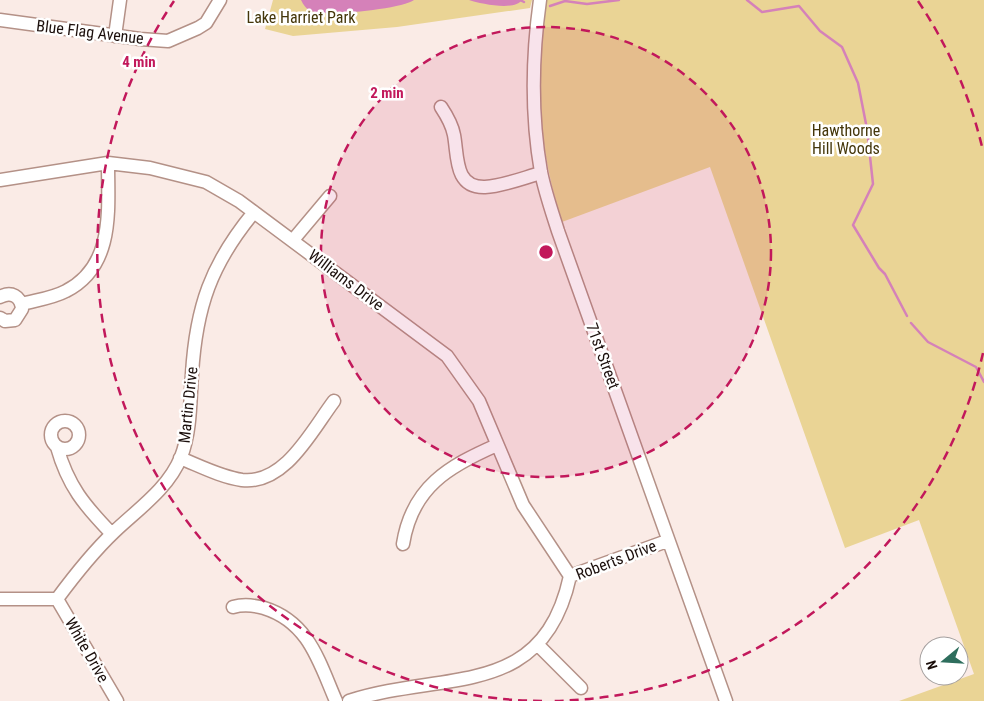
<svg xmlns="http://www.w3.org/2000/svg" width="984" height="701" viewBox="0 0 984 701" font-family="'Roboto Condensed',sans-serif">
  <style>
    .green { fill: #ead495 }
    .water { fill: #d581b9 }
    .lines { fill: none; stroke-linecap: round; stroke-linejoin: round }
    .stream { stroke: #d581b9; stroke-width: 2.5 }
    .minor-casing { stroke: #b49187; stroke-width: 15 }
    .minor { stroke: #fff; stroke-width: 12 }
    .ring { fill: none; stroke: #c2185b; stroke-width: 2.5; stroke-dasharray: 9 6 }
    .labels { text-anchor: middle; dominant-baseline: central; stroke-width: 5; stroke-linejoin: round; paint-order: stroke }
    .park-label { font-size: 16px; fill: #44360a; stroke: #fff }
    .street-label { font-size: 16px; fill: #1b0f0c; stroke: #fff }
    .centre { fill: #c2185b; stroke: #fff; stroke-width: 2.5 }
    .ring-label { font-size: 15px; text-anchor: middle; font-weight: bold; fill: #c2185b; stroke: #fff; stroke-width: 5; stroke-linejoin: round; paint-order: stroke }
  </style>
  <rect width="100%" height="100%" fill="#faebe6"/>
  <path class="green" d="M273,0h259l-2,8 -133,19 -104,9 -28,-7z
    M546,0h438v701h-85l75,-27 -55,-154 -74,28 -135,-381 -148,55c-23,-71 -29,-148 -16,-222z"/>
  <path class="water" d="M301,0h113c-12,9 -89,17 -103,11 -5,-2 -8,-7 -10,-11z
    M469,0h53c-7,11 -41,4 -53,0z"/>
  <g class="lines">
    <path class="stream" d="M520,0l4,2
      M747,0l15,12 37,-6 21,25 22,16 16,36 9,46 6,55 -20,41 26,43 6,6 22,42
      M550,6l15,-5 22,3 32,-4
      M911,323l17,19 48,25 8,15"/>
    <g class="minor-casing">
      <path id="minor" d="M540,0c-8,57 -9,115 1,172 4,20 11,40 17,59l168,470
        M0,20l140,19 28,2 30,-13 8,-5 14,-23
        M115,36l5,-36
        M441,107c6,9 11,17 13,28 4,21 0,53 31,52 18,-1 38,-9 56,-14
        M0,180l108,-17 42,5 56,14 33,19 208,155 32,45 44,104 47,71
        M293,240l37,-44
        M0,297c11,-6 21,-1 22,12l-7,11 -10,1 -5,-3
        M22,304c15,-4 31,-6 44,-13 49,-25 42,-82 42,-128
        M51 435a14 14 0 1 1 28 0a14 14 0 1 1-28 0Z
        M57,447c11,39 27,58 55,87
        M180,458c20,8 41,19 62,22 43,5 70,-50 92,-79
        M403,544c9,-57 46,-78 94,-99
        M0,599h57
        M57,599c17,-23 36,-47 57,-67 24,-23 54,-43 67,-75 10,-26 9,-56 11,-83 4,-67 19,-110 62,-162
        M57,599l60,102
        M233,607c11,-3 20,-2 31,1 45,14 55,54 72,93
        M538,645l43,43
        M349,701c95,-31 194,0 221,-125l97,-35"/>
    </g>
    <use href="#minor" class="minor"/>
  </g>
  <circle cx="546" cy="252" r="225" fill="#c2185b" fill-opacity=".12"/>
  <g class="ring">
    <circle cx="546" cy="252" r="225"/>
    <path d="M983 353A449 449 0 0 1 550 701M542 701A449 449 0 0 1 174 1M918 1A449 449 0 0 1 983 151"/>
  </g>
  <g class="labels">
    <g class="park-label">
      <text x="301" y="17">Lake Harriet Park</text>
      <text x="846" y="130">Hawthorne<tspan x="846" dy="18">Hill Woods</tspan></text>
    </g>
    <g class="street-label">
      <text transform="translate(90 32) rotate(7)">Blue Flag Avenue</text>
      <text transform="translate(346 280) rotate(37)">Williams Drive</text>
      <text transform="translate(603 356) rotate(70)">71st Street</text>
      <text transform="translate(188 405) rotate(-84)">Martin Drive</text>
      <text transform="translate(616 560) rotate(-21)">Roberts Drive</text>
      <text transform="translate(87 650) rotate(60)">White Drive</text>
    </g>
  </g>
  <circle cx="546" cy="252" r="8" class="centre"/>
  <g class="ring-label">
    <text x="139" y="67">4 min</text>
    <text x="387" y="98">2 min</text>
  </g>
  <g transform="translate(944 661) rotate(252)"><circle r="24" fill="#ffffff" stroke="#a49f9e"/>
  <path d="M0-4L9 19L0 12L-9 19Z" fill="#2e6e5d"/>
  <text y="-8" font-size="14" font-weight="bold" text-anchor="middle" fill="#1b0f0c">N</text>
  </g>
</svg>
